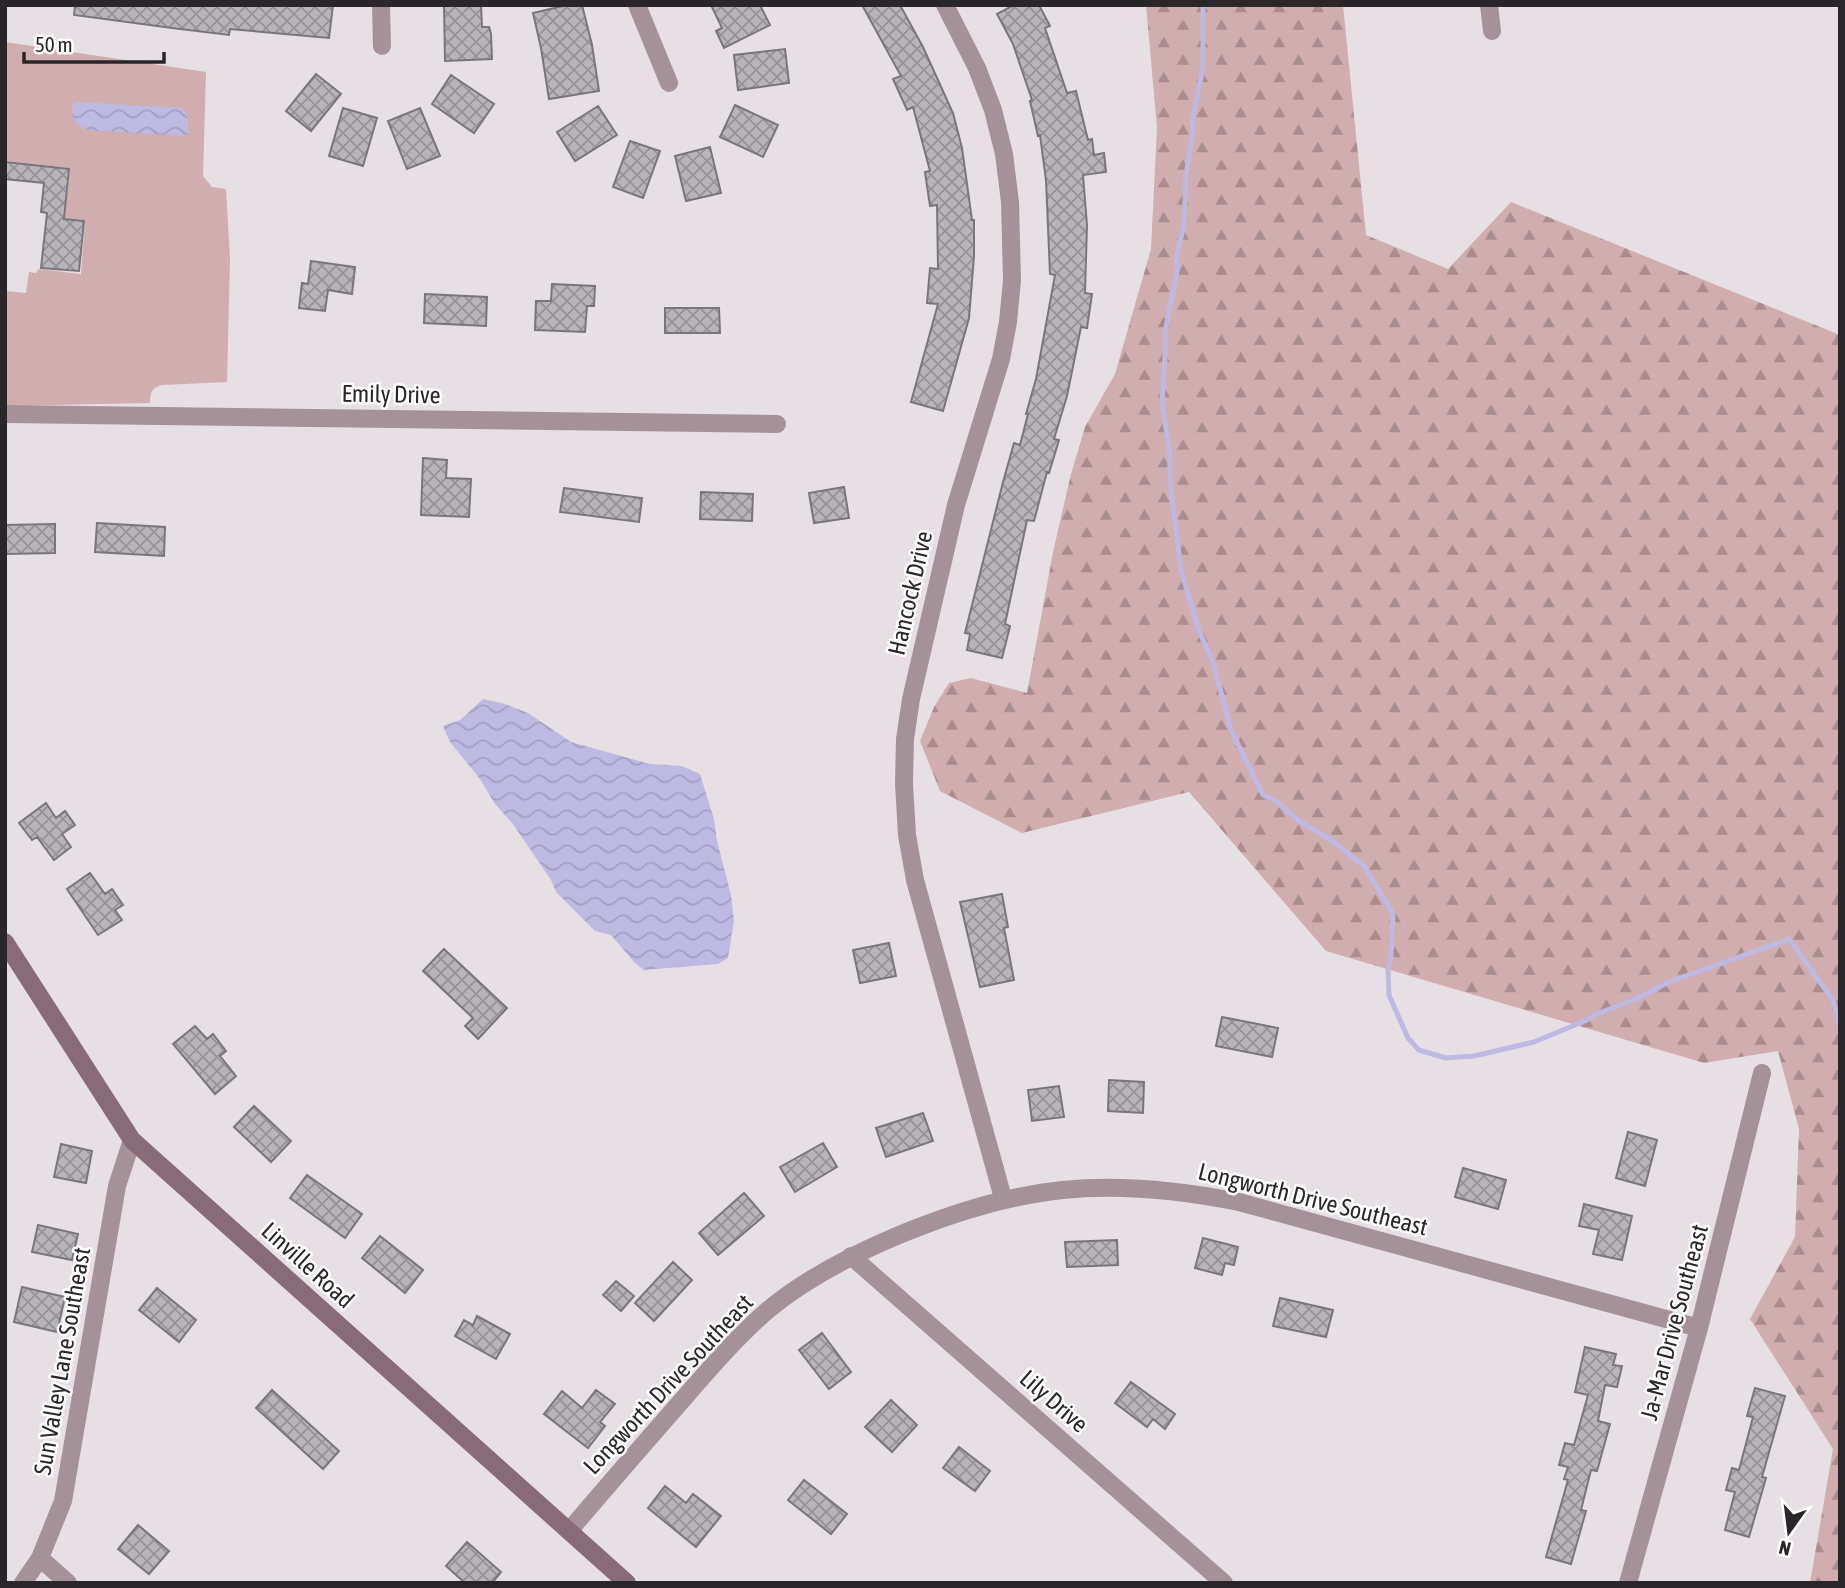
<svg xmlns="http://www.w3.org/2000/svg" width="1845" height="1588" viewBox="0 0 1845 1588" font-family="'Asap Condensed',sans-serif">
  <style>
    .grass { fill: #d0adae }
    .forest { fill: url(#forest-firs) }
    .water { fill: url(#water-waves) }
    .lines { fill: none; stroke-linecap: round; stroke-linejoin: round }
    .stream { stroke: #bdb9e1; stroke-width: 5 }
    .building { fill: url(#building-cross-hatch); stroke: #79767b; stroke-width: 2 }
    .minor { stroke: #a59299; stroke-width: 18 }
    .secondary { stroke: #876b76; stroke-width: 18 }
    .labels { text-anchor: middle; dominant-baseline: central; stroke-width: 5; stroke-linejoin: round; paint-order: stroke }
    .street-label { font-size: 24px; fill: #282628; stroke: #fff }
  </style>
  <defs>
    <pattern id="forest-firs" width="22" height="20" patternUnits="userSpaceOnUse" patternTransform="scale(1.75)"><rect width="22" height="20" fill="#d0adae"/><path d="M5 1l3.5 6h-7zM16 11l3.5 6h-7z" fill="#a98d8e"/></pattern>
    <pattern id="water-waves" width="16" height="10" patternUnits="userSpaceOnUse" patternTransform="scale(1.75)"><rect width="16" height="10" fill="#bdb9e1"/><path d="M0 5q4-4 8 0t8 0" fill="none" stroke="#a29fc1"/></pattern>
    <pattern id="building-cross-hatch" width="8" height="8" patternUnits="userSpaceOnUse" patternTransform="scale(1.75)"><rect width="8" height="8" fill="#b7b4ba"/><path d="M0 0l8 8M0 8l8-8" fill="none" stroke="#959297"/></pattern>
  </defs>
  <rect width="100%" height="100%" fill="#e6e0e5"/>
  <path class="grass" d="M5,42l201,30 -3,104 9,11 14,2 4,69 -3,124 -65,3c-10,3 -12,7 -12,18l-145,3v-115l21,2 3,-21 7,1 2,-4 43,5 4,-54 -20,-2 5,-50 -65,-7z"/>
  <path class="forest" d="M1146,5h197l23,230 82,34 63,-67 329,133v1248h-30l23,-134 -83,-130 45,-82 4,-108 -21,-78 -74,12 -378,-112 -137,-159 -167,41 -82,-42 -20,-50 14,-34 15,-24 22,-5 56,15 26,-141 18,-78 14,-47 30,-53 36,-125 6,-121z"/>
  <path class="water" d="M78,102l104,6 5,6 2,19 -5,3 -95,-6c-13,-4 -20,-11 -16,-25z
    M483,699l19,4 26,10 43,29 79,22 32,2 18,8 14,45 3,22 14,54 3,26 -6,37 -10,6 -74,6 -10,-8 -23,-27 -16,-4 -39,-39 -5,-12 -38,-56 -18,-20 -15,-25 -30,-37 -7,-16 17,-6z"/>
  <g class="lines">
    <path class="stream" d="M1203,5v63l-11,53 1,8 -7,47 -2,49 -8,33 2,8 -13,67 1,8 -4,62 8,51v28l11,88 18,61 14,31 18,68 32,65 13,6 23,20 31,18 35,28 28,47 -2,42 -3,14 1,25 19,43 11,12 27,8 28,-2 60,-14 53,-22 7,-5 42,-16 33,-17 120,-43 44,61 7,26"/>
  </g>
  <path class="building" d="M75,5h258l-4,33 -99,-9 -1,6 -57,-7 -98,-13z
    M444,5h37l1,22h7l2,7 1,25 -47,2z
    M567,5h15l10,40 7,46 -50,8 -8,-51 -8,-35z
    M711,5h49l10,20 -46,23 -8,-17 6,-3z
    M862,5h38l23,42 30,66 9,35 10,72h2v36l-5,62 -26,93 -32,-9 27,-98 -11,-1 3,-35 8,1 -1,-64 -7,1 -5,-34 5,-1 -17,-64 -6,3 -14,-31 8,-3z
    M1014,5h25l11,21 -5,2 22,65 9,-2 12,49 4,-1 2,16 10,-2 2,19 -23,3 4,50 -2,68 7,1 -5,34 -6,-1 -14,69 -13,43 5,1 -10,33 -2,-1 -13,49 -7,-1 -22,104 5,2 -8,32 -35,-8 3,-16 -5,-1 38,-151 11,-39 6,2 8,-31h-2l10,-35 19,-104 -5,-1 -4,-94 -6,-45 -2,1 -8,-35 2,-1 -19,-56 -16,-30z
    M785,49l4,34 -51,7 -4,-35z
    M316,74l25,20 -30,37 -25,-20z
    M451,75l43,29 -20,29 -42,-29z
    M735,105l43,20 -15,32 -43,-20z
    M598,106l19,29 -42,26 -18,-29z
    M343,108l34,10 -14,48 -34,-10z
    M420,108l20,48 -33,13 -19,-48z
    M630,141l30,10 -17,47 -30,-11z
    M710,147l11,46 -35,8 -11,-45z
    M5,162l64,7 -5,50 20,2 -5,50 -38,-3 6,-55 -6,-1 3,-29 -39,-4z
    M311,261l44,6 -3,27 -24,-4 -3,21 -26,-3 3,-25 6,1z
    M552,284l43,2 -1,20h-7l-2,26 -50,-2 1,-29h15z
    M425,294l62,3 -1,29 -62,-3z
    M665,308h54l1,25h-55z
    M423,458l24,2 -1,18 25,1 -2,38 -48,-2z
    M844,487l5,31 -35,5 -5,-30z
    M564,488l78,10 -3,24 -79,-10z
    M701,492l52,2 -1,27 -52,-2z
    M97,523l68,4 -1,29 -69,-4z
    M55,524v29l-50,1v-29z
    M46,803l10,15 9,-7 10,14 -13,9 9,13 -17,13 -17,-23 -5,3 -13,-17z
    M90,873l15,21 7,-5 11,16 -8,5 7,10 -24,15 -31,-46z
    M1002,894l6,33 -4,1 10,52 -34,7 -20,-85z
    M889,943l7,33 -36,7 -7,-33z
    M444,949l63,59 -29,31 -13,-13 8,-8 -50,-47z
    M1222,1017l56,11 -6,29 -56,-11z
    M195,1026l12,13 6,-5 13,17 -6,5 16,20 -21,18 -42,-50z
    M1109,1080l35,2 -1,31 -35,-2z
    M1059,1086l5,31 -32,4 -4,-31z
    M254,1106l37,35 -20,21 -37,-35z
    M923,1113l10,28 -47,16 -10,-29z
    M1628,1132l29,8 -12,46 -29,-8z
    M823,1143l14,24 -42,25 -15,-25z
    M61,1144l31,7 -6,32 -32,-6z
    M1463,1168l43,12 -8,29 -43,-12z
    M307,1175l55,39 -17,24 -55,-40z
    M744,1193l20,23 -46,39 -19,-22z
    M1584,1204l48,12 -10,44 -29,-6 6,-24 -20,-4z
    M38,1225l40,9 -6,26 -40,-8z
    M380,1236l43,34 -18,23 -43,-35z
    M1203,1238l35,9 -4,18 -9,-2 -3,12 -27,-7z
    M1117,1240l1,25 -51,2 -2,-25z
    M673,1262l19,18 -38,41 -19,-18z
    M616,1281l18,15 -13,15 -18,-16z
    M22,1287l43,10 -8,35 -43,-10z
    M157,1288l39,32 -17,22 -40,-32z
    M1280,1298l53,12 -7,27 -53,-11z
    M477,1316l33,18 -14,25 -41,-23 9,-16 9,5z
    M822,1333l29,39 -22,17 -30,-39z
    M1585,1347l31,7 -3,11 9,1 -5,21 -12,-2 -7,36 12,3 -13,47 -6,-1 -10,40 5,1 -15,53 -25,-7 22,-77 -4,-1 4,-12 -9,-2 6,-22 9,2 14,-50 -13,-3z
    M1131,1382l44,32 -10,15 -12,-10 -6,8 -32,-24z
    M1755,1388l30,8 -23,81 4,1 -17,59 -24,-7 10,-38 -9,-2 6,-22 7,2 14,-53 -6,-1z
    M272,1390l67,61 -16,18 -67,-61z
    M596,1390l19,14 -15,18 5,4 -17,22 -44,-34 18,-23 20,17z
    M891,1400l26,25 -25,27 -27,-25z
    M959,1447l31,24 -15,20 -32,-23z
    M804,1480l43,34 -16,20 -43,-34z
    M665,1486l21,17 7,-9 28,22 -25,31 -48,-39z
    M138,1525l31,26 -20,23 -31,-25z
    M467,1542l34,30 -9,11h-27l-19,-17z"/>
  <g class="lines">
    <path class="minor" d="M381,5l1,41
      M637,5l32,78
      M945,5l32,63 16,42 11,44 6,48 2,78 -4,42 -7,37 -45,146 -45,194 -6,40 -1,45 3,51 8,45 88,318
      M1489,5l3,26
      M5,414l772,10
      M851,1256l373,327
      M569,1531c33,-39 67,-78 101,-117 31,-35 62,-73 98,-104 37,-31 80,-53 124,-72 125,-53 213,-63 347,-36l460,126
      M40,1558l28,25
      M23,1583l17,-25 23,-57 54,-315 15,-46
      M1628,1583l71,-255 63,-255"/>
    <path class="secondary" d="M5,942l127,198 495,443"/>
  </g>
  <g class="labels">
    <g class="street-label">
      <text transform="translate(391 394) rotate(1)">Emily Drive</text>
      <text transform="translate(910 593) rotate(-77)">Hancock Drive</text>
      <text transform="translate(1313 1199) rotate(14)">Longworth Drive Southeast</text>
      <text transform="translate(308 1265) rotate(42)">Linville Road</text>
      <text transform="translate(1674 1322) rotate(-75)">Ja-Mar Drive Southeast</text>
      <text transform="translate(62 1361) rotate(-80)">Sun Valley Lane Southeast</text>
      <text transform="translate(668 1384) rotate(-47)">Longworth Drive Southeast</text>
      <text transform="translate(1054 1401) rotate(41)">Lily Drive</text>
    </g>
  </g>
  <rect width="1845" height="1588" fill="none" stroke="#282628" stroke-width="14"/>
  <g transform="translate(1789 1532) rotate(194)" stroke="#ffffff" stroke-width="5" paint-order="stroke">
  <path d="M0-5L12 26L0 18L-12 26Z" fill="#282628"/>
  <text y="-10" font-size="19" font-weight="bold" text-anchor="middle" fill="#282628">N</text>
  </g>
  <path d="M24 52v10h140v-10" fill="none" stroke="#282628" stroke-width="3.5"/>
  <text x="35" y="52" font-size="21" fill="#282628" stroke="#ffffff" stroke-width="5" paint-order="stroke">50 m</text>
</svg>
